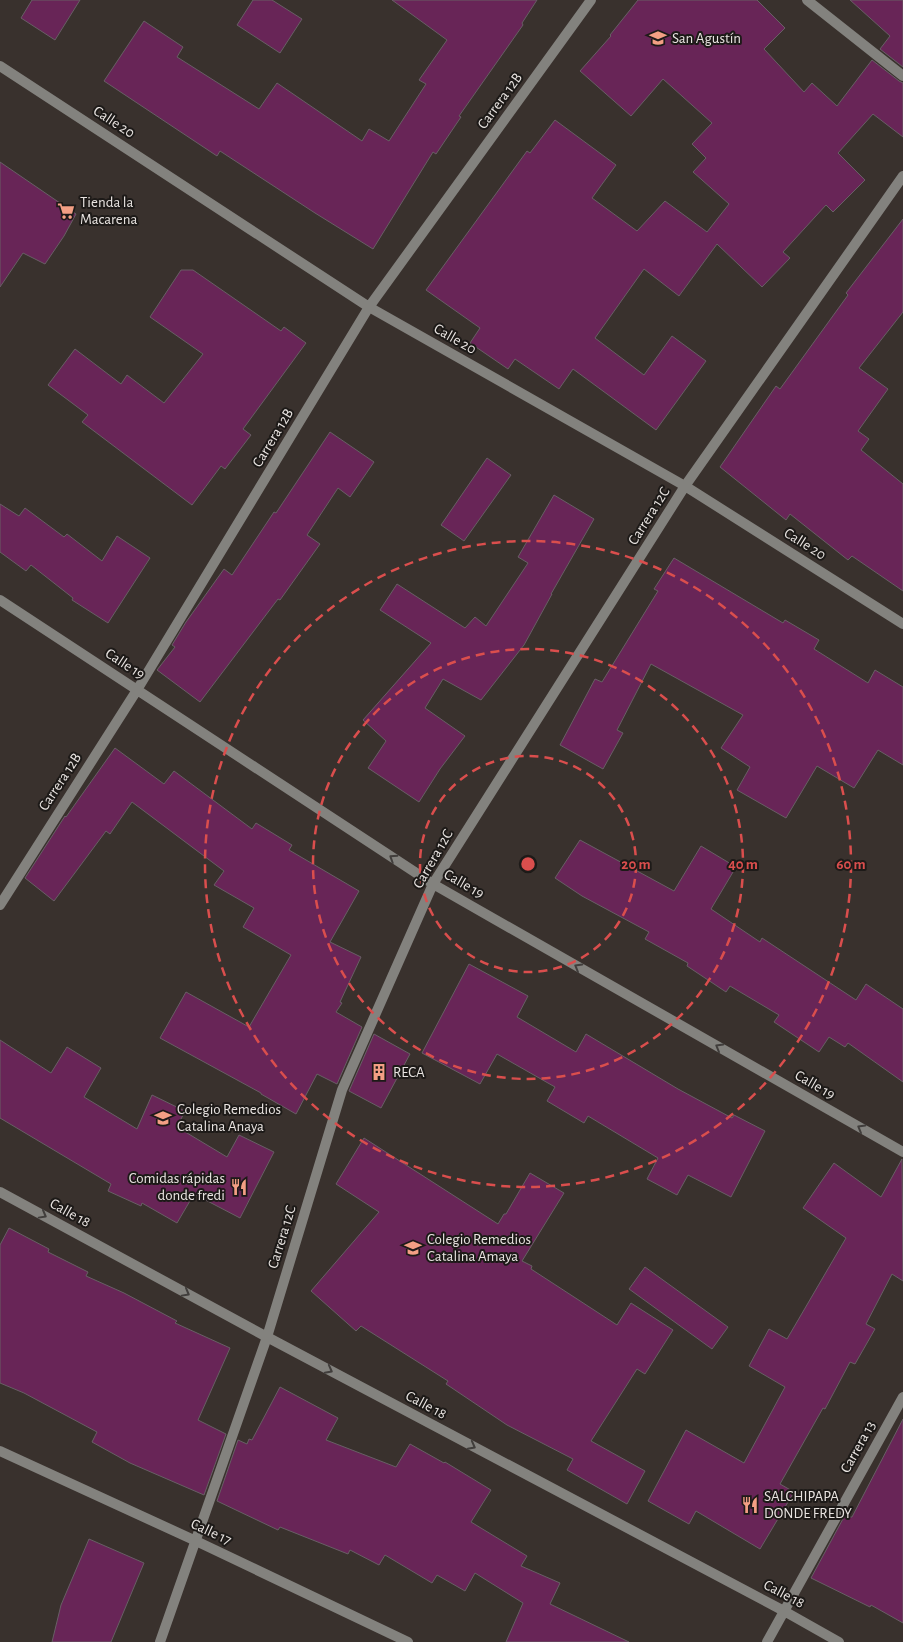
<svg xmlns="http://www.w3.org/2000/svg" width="903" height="1642" viewBox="0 0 903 1642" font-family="'Alegreya Sans',sans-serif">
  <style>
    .building { fill: #682557; stroke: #685f65 }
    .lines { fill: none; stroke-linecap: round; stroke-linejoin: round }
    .minor { stroke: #83827e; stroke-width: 10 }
    .oneway { stroke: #413e3c }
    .ring { fill: none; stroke: #da4e4d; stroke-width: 2.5; stroke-dasharray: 9 6 }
    .labels { text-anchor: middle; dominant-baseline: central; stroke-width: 4; stroke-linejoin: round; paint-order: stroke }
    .poi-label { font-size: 15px; fill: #e9e4e1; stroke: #1d1a18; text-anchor: start }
    .street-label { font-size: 15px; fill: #e9e4e1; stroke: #1d1a18 }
    .centre { fill: #da4e4d; stroke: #1d1a18; stroke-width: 2.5 }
    .ring-label { font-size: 15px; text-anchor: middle; font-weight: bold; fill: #da4e4d; stroke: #1d1a18; stroke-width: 4; stroke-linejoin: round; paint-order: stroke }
  </style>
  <rect width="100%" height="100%" fill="#39312d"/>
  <path class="building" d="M32,0h48l-25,40 -34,-22z
    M253,0h19l30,19 -22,34 -43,-28z
    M392,0h145l-15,23 1,2 -64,91 2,1 -25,37 -3,-2 -60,97 -58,-36 -95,-62 -3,5 -113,-75 40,-60 39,26 -6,10 82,52 18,-26 85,58 7,-12 20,12 37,-57 -7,-4 28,-40z
    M638,0h119l28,28 -21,21 40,43 8,-9 25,23 35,-46 27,21 4,2v54l-30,-23 -35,39 27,27 -32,32 -7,-7 -43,47 7,6 -28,29 -45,-43 -38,52 -35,-27 -49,69 49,37 28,-39 34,25 -50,69 -83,-61 -14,20 -44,-30 -7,10 -38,-26 10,-15 -54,-38 101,-139 3,2 25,-33 61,45 -24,33 45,33 28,-30 42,31 22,-28 -36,-32 13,-14 -14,-14 20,-21 -49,-44 -32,37 -51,-45 31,-35 -1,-1z
    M850,0h53v67l-23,-18 10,-13z
    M0,162l76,52 -12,22 -19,28 -22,-11 -23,34z
    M903,219v93l-44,56 29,21 -30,42 11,8 -8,11 42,34v107l-51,-35 -4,4 -58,-46 -4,6 -66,-53 56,-81 4,3 68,-94 -2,-2z
    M181,270h12l88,61 3,-4 22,16 -63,86 8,6 -26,34 -4,-3 -29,39 -110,-83 6,-7 -40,-30 27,-36 46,35 6,-9 37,28 39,-49 -53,-37z
    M330,432l44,30 -24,35 -12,-9 -31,47 13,9 -40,56 -2,-1 -78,103 -43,-32 18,-23 -3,-2 14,-23 18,-25 20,-28 8,6 42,-63 2,1z
    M487,458l24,17 -47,66 -23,-16z
    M554,495l40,24 -43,75h1l-28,51 -43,55 -38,-21 -18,29 40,28 -25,33 -21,33 -51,-34 18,-27 -23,-21 68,-77 -51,-33 17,-26 68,44 10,-11 11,9 42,-63 -10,-6z
    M0,504l19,12 6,-8 39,29 3,-3 35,27 15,-25 33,22 -42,65 -36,-23 1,-2 -42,-33 -5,6 -26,-19z
    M674,558l109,65 2,-3 34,20 -5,9 54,34 7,-13 28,17v78l-25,-15 -24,38 -37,-22 -31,52 -49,-28 13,-23 -29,-19 22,-33 -92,-51 -34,66 6,3 -20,36 -43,-24 35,-66 7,3 56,-91 -4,-2z
    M115,748l49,36 10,-13 78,58 4,-6 36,22 -3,5 70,41 -29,51 31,15 -21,45 2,1 -6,9 26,15 -25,57 -20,-10 -21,40 -35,-20v-1l-101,-55 26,-46 63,35 42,-72 -48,-28 11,-19 -40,-23 10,-14 -92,-69 -22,32 -4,-3 -52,70 -29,-23 40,-62 1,1z
    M580,840l94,51 27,-45 35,21 -25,42 49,33 2,-4 94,62 10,-16 37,25v73l-55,-39 -3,4 -16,-10 -10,15 -45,-30 5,-7 -49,-29 -4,6 -39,-26 1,-3 -43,-24 4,-7 -67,-36 -27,-18z
    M469,964l59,32 -11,21 59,35 10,-18 92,55 54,29 2,-3 31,16 -34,66 -43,-22 -11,20 -30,-16 11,-21 -70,-42 -4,7 -37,-22 8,-14 -58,-33 -17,30 -58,-31z
    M374,1034l36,20 -29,54 -32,-17z
    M0,1040l51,33 16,-26 34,21 -17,29 53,32 15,-34 33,16 -8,16 50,30 12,-22 35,17 -34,66 -46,-24 -17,29 -35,-20 -1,3 -33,-15 3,-7 -111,-66z
    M364,1138l134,86 6,-10h2l24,-41 34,20 -42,68 10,5 -1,3 86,56 14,-22 42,27 -28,44 -8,-5 -46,72 54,30 -18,33 -60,-34 6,-11 -66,-34 -61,-41 2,-3 -87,-55 -5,5 -45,-40 68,-79 -43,-28z
    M902,1159l1,122 -11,-7 -26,50 9,5 -20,35 -5,-2 -25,47 -2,-1 -43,76 14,8 -34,57 -64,-38 -7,13 -41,-23 38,-71 58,33 41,-76 -36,-21 20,-37 18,10 59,-101 -43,-30 31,-45 47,34z
    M9,1228l40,21 -1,3 40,20 -2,4 38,17 53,28 -2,2 55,25 -32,72 28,14 -22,61 -74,-32 -38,-21 5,-10 -73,-39 -24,-10v-138z
    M645,1267l83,60 -16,22 -83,-60z
    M280,1387l58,31 -12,22 70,27 14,-23 34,19 1,-1 46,28 -20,32 56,34 -6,10 39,17 -10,21 79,38h-123l17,-39 -48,-30 -10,18 -28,-16 -5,8 -47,-28 -6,10 -29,-15 -2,4 -68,-27 -2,3 -61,-29 21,-61 9,4 2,-5 3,1z
    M903,1419v204l-32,-18 -1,2 -59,-29 33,-61h8z
    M89,1539l55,24 -33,79h-59l9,-37z"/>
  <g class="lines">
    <path class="minor" d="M807,0l96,76
      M0,66l369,241 316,179 218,138
      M0,600l433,284 470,268
      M0,905l137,-215 232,-383 222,-307
      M0,1192l267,145 517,274 55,31
      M0,1451l196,90 212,101
      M160,1642l107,-305 75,-247 91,-206 252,-398 218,-310
      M767,1642l136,-245"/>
  </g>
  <defs><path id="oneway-chevron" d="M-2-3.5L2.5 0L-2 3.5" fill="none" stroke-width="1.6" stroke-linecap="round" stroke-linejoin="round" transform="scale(1.25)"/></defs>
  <g class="oneway">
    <use href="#oneway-chevron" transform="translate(393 858) rotate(-147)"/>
    <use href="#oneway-chevron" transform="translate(578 967) rotate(-150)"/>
    <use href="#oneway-chevron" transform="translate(719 1047) rotate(-150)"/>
    <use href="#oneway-chevron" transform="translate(861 1128) rotate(-150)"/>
    <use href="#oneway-chevron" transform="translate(43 1215) rotate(29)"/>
    <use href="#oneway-chevron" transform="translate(186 1293) rotate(29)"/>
    <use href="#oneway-chevron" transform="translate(329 1370) rotate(28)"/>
    <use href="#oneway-chevron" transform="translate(472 1446) rotate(28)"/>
  </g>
  <g class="ring">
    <circle cx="528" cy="864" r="108"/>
    <circle cx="528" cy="864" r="215"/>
    <circle cx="528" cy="864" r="323"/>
  </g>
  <defs>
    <g id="school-bare" transform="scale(1.35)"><path d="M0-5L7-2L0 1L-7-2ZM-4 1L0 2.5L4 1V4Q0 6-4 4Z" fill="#f39f84" stroke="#1d1a18" stroke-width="2.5" paint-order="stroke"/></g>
    <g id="supermarket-bare" transform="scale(1.35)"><path d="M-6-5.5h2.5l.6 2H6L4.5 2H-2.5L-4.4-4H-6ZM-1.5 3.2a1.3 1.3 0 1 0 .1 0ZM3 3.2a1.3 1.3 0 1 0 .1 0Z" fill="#f39f84" stroke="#1d1a18" stroke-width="2.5" paint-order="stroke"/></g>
    <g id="building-bare" transform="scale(1.35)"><path d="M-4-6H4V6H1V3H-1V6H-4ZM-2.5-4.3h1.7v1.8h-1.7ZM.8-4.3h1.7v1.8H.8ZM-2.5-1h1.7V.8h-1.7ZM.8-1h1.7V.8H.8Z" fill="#f39f84" stroke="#1d1a18" stroke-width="2.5" paint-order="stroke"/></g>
    <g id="restaurant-bare" transform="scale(1.35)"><path d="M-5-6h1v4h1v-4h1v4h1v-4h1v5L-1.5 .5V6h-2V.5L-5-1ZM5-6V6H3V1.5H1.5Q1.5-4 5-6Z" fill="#f39f84" stroke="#1d1a18" stroke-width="2.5" paint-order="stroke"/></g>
  </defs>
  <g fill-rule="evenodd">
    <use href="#school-bare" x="658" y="38"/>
    <use href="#supermarket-bare" x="66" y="211"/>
    <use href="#building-bare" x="379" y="1072"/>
    <use href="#school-bare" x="163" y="1118"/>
    <use href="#restaurant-bare" x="239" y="1187"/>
    <use href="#school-bare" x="413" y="1248"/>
    <use href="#restaurant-bare" x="750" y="1505"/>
  </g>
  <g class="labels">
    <g class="poi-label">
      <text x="672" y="38">San Agustín</text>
      <text x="80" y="202">Tienda la<tspan x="80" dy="17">Macarena</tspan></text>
      <text x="393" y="1072">RECA</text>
      <text x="177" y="1109">Colegio Remedios<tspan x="177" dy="17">Catalina Anaya</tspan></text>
      <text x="225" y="1178" text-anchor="end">Comidas rápidas<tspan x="225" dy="17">donde fredi</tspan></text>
      <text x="427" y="1239">Colegio Remedios<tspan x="427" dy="17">Catalina Amaya</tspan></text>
      <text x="764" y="1496">SALCHIPAPA<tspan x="764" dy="17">DONDE FREDY</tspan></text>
    </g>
    <g class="street-label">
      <text transform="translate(500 101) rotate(-54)">Carrera 12B</text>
      <text transform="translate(114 122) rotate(33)">Calle 20</text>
      <text transform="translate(455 339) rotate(30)">Calle 20</text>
      <text transform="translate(273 438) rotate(-59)">Carrera 12B</text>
      <text transform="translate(649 516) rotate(-58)">Carrera 12C</text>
      <text transform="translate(805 544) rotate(32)">Calle 20</text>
      <text transform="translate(125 664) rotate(33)">Calle 19</text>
      <text transform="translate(60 782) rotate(-57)">Carrera 12B</text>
      <text transform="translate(433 859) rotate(-60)">Carrera 12C</text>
      <text transform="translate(464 884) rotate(30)">Calle 19</text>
      <text transform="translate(815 1085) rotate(30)">Calle 19</text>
      <text transform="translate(70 1213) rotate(29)">Calle 18</text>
      <text transform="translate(282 1237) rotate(-73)">Carrera 12C</text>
      <text transform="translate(426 1405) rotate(28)">Calle 18</text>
      <text transform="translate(858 1447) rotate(-61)">Carrera 13</text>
      <text transform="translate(211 1532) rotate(25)">Calle 17</text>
      <text transform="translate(784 1594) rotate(28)">Calle 18</text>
    </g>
  </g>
  <circle cx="528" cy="864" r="8" class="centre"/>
  <g class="ring-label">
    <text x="636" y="869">20 m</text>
    <text x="743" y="869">40 m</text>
    <text x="851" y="869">60 m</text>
  </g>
</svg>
